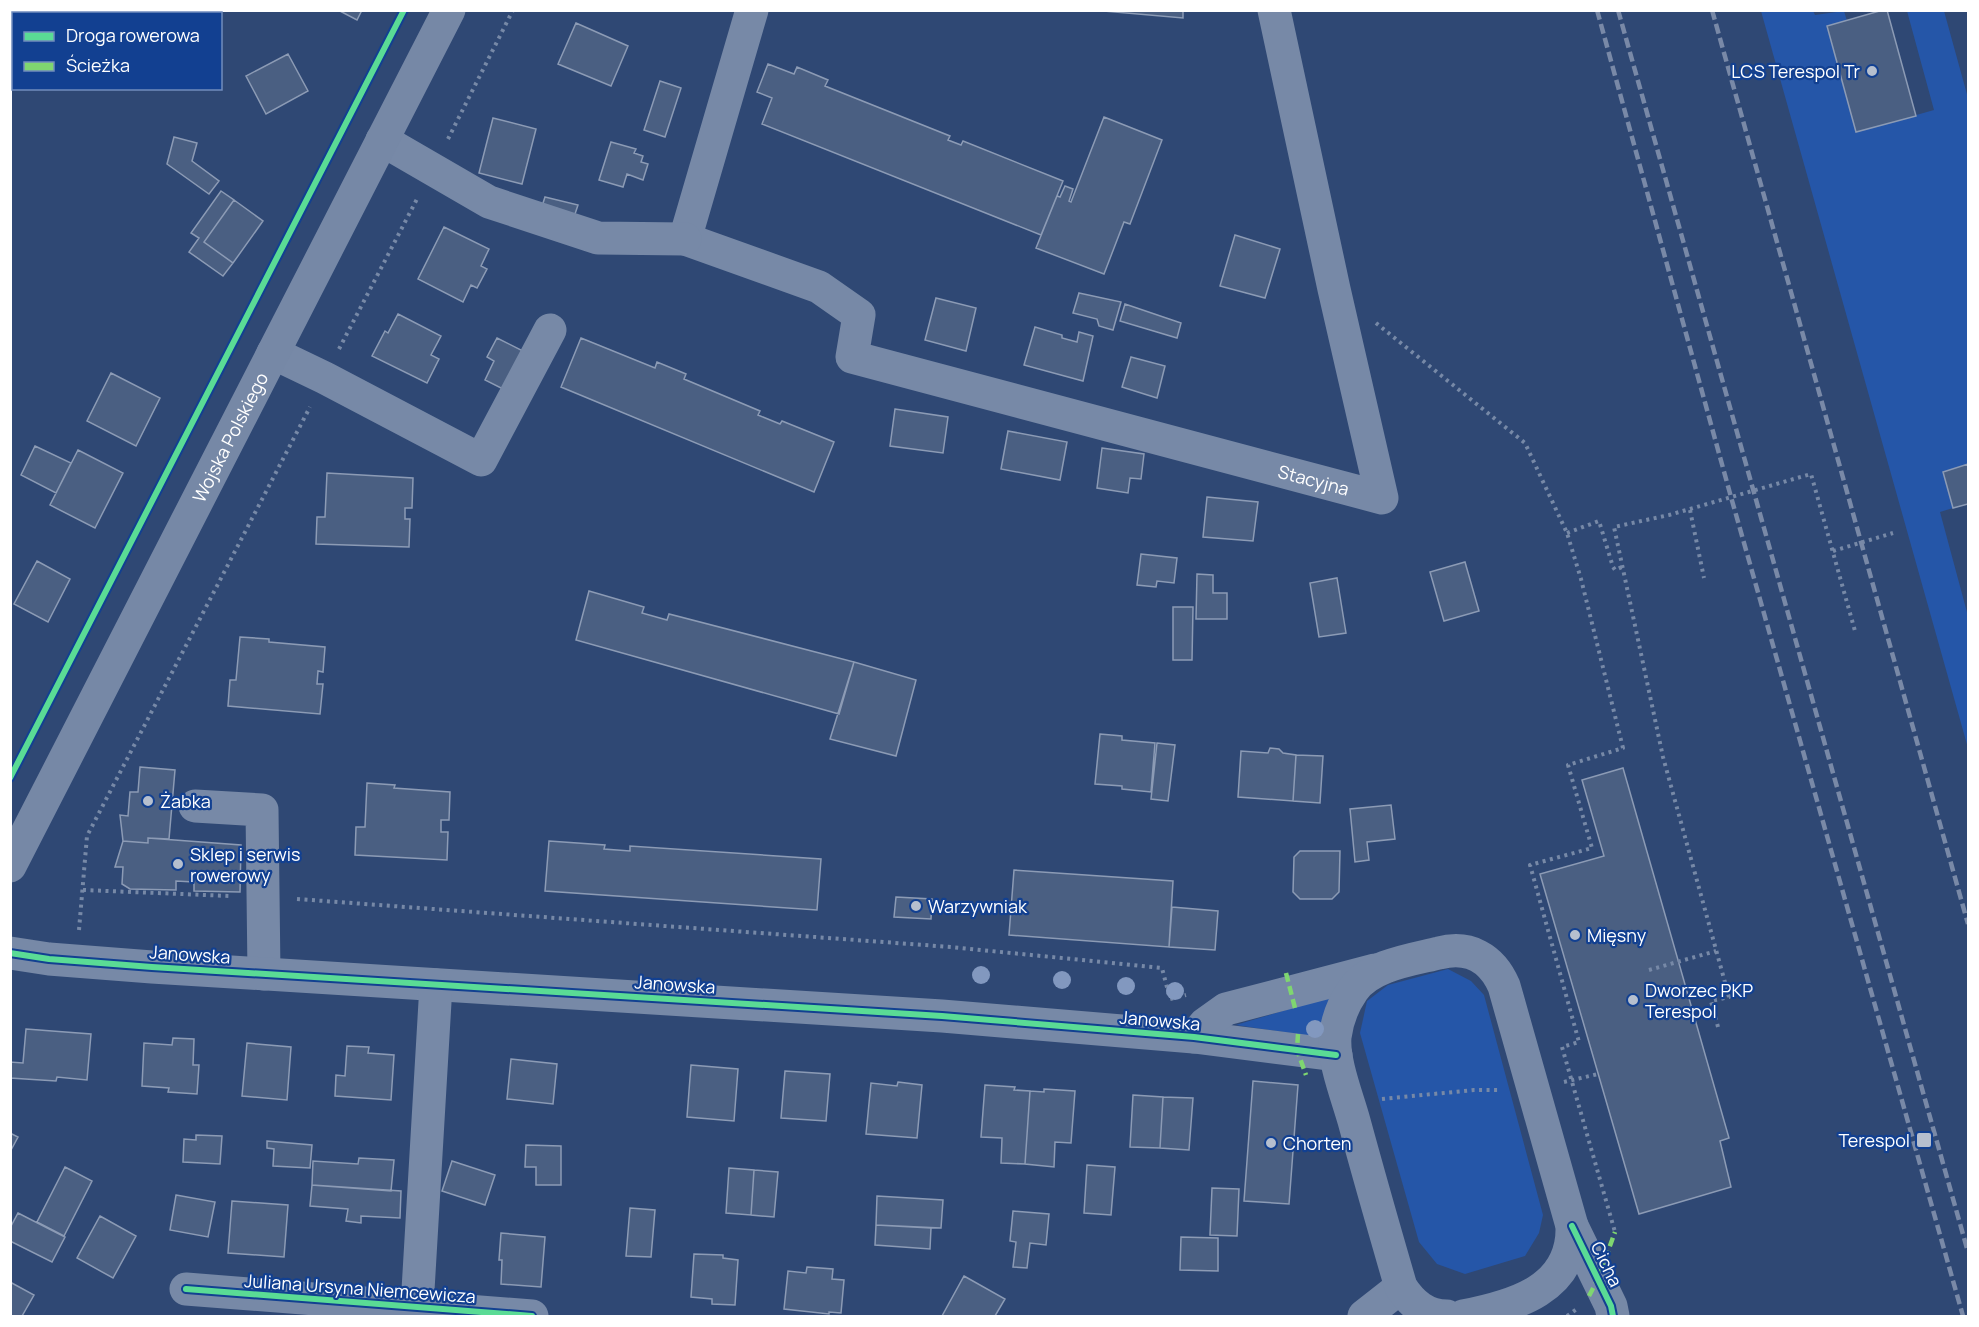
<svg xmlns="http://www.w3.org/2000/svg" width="1979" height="1327" viewBox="0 0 1979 1327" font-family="Manrope,sans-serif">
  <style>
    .green { fill: #2556a8 }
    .building { fill: #4a5f82; stroke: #8c9bb5; stroke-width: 1.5 }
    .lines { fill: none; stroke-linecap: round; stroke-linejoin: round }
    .path { stroke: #7789a7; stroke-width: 4; stroke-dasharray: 3 4.5; stroke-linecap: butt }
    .minor { stroke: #7789a7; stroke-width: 33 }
    .major { stroke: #7688a6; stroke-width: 33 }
    .rail { stroke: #7989a7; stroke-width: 4.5; stroke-dasharray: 10 4.5; stroke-linecap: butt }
    .quiet { stroke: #7fd670; stroke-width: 4.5; stroke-dasharray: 9 4.5; stroke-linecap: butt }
    .cycleway-casing { stroke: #124091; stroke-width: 10 }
    .cycleway { stroke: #5adb95; stroke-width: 6 }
    .tree { fill: #8298bf }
    .poi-dot { fill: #b6bfce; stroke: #124091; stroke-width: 2 }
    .labels { text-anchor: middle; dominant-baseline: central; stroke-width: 4.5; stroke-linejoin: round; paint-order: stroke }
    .poi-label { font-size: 18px; fill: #fff; stroke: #124091; text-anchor: start }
    .street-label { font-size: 18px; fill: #fff; stroke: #124091 }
  </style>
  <rect width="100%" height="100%" fill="#2f4874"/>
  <path class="green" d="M1761,11h52l2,4 29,-4 3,10 -20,6 29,105 78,-22 -27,-99h37l24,87v366l-25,8 10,36 -13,4 28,104v132z
    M1448,969l23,12 13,14 59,220 -4,18 -14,23 -60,18 -28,-10 -18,-22 -59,-209 7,-32 21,-16z
    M1332,996l-9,42 -87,-13z"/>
  <path class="building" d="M338,10h24l-5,10z
    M1092,10h91v8z
    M1883,10h4l29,106 -60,16 -29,-106z
    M576,23l52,23 -17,40 -53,-22z
    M288,54l20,37 -42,23 -20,-38z
    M768,64l26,10 3,-7 31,13 -3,6 125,50 -2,4 13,5 2,-4 100,40 -22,54 -279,-111 10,-26 -15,-6z
    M660,81l21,7 -16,49 -21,-7z
    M1104,117l58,23 -32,84 -6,-2 -20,52 -68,-26 21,-52 3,1 5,-11 8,3 -4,12 2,1z
    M493,118l43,11 -14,55 -43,-11z
    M174,137l23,6 -5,18 27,20 -10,13 -42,-30z
    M611,142l25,7 -2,4 9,3 -2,6 7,2 -5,16 -16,-6 -4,13 -24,-7z
    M221,191l13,9 -30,42 29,21 -10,13 -34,-24 10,-14 -8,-5z
    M545,197l33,8 -4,12 -40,14z
    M234,200l29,21 -30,42 -29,-21z
    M444,227l45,22 -8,17 6,3 -10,19 -6,-3 -8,17 -45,-23z
    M1235,235l45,14 -15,49 -45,-12z
    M1079,293l42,9 -8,28 -14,-4 -2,-7 -24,-6z
    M936,298l40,10 -10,43 -41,-11z
    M1125,304l56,19 -4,15 -57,-17z
    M398,314l43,22 -10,19 8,4 -12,24 -55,-27 13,-25 3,2z
    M1035,327l27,8v3l15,4 2,-10 14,4 -10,45 -59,-16z
    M497,338l26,13 -20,38 -18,-9 9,-19 -7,-4z
    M581,338l74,30 2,-6 29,12 -2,5 76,32 -2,4 22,9 2,-3 52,21 -20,50 -253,-105z
    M1131,357l34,9 -8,32 -35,-11z
    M111,373l49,25 -24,48 -49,-25z
    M895,409l53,8 -5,36 -53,-7z
    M1008,431l59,11 -7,38 -59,-11z
    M35,446l36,17 -15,30 -35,-18z
    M1102,448l42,6 -3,25 -11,-1 -2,15 -31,-5z
    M78,450l45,23 -28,55 -45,-23z
    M1968,464v40l-15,4 -10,-36z
    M327,473l86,5 -1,30h-7v11h5l-1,28 -93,-3 1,-27h8z
    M1207,497l51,5 -5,39 -50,-4z
    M1141,554l36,4 -3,25 -17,-2 -1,6 -19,-2z
    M37,561l33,18 -22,43 -34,-18z
    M1465,562l14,49 -35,10 -14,-49z
    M1197,574l16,1v18h14v26h-31z
    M1337,578l9,55 -27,4 -9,-54z
    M589,591l55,16 -2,6 25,7 2,-6 185,48 -15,52 -263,-74z
    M1173,607h20l-1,53h-19z
    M240,637l29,2v3l56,5 -2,25 -5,-1 -1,13h6l-3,30 -92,-8 2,-26h6z
    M854,662l62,18 -20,76 -66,-17z
    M1100,734l22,2v4l33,3 -4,49 -29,-3v-3l-27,-2z
    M1157,743l18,2 -7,56 -17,-2z
    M1270,748l9,1 4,4 13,2 -3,46 -55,-4 3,-46 27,2z
    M1296,755l27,1 -3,47 -27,-2z
    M140,767l35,3 -6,69 -21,-1v5l-25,-2 -3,-26 8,1 2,-24h8z
    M1623,768l106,370 -9,3 11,46 -92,27 -99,-340 64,-18 -22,-76z
    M367,783l28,2 -1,3 56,4 -1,28h-8v12h7l-1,28 -92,-5 1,-28h9z
    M1391,805l4,34 -28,3 2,18 -14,2 -5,-53z
    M148,838l93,7 -1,47 -46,-1v-9l-18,-1v9l-46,-1 -8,-5 1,-17h-8l8,-26 25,2z
    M549,841l56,4 -1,4 26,2v-5l191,13 -4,51 -272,-19z
    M1300,851h40l-1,41 -7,7h-32l-7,-7 1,-35z
    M1014,870l159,11 -4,66 -160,-12z
    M896,897l36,2 -1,20 -37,-2z
    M1172,907l46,4 -3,39 -46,-3z
    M26,1029l65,5 -4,46 -30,-3 -1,4 -46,-3v-16l13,1z
    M173,1038l21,1 -1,26h6l-2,29 -29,-2 1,-4 -27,-2 2,-43 28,2z
    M247,1043l44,4 -4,53 -45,-4z
    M347,1046l22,1 -1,6 26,2 -3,45 -56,-4 1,-21 9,1z
    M511,1059l46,5 -4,40 -46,-5z
    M691,1065l47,4 -4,52 -47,-4z
    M785,1071l45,3 -4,47 -45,-3z
    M1253,1081l45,4 -9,119 -45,-3z
    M898,1082l24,3 -5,53 -51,-4 5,-51 26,3z
    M985,1085l30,2 -1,3 16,1 -5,73 -24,-1 1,-25 -21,-1z
    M1044,1089l31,2 -4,52 -16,-1 -1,25 -29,-3 5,-73 14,1z
    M1133,1095l30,2 -3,51 -30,-1z
    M1163,1097l30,1 -4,52 -29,-2z
    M10,1133l8,4 -8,15z
    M196,1135l26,1 -2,28 -37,-2 1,-23 12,1z
    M267,1141l45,4 -2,23 -37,-2 1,-17 -7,-1z
    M526,1145l35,1v39h-25v-18h-11z
    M359,1158l35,2 -3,31 -79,-6 1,-24 45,3z
    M452,1161l43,14 -10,30 -43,-14z
    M1087,1165l28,2 -4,48 -27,-2z
    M65,1167l27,14 -28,55 -27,-14z
    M729,1168l25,2 -3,45 -25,-2z
    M754,1170l24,2 -4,45 -23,-2z
    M312,1185l89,6 -1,27 -39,-2v7l-15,-2 2,-12 -38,-3z
    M1212,1188l27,1 -2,47 -27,-1z
    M176,1195l39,7 -7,35 -38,-7z
    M877,1196l66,4 -2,28 -65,-3z
    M232,1201l56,4 -4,52 -56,-4z
    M630,1208l25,2 -4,47 -25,-1z
    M1013,1211l36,3 -3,31 -16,-2 -3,25 -14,-1 3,-25 -6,-1z
    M18,1213l47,24 -13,25 -42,-21v-13z
    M100,1216l36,20 -23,42 -36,-20z
    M876,1225l55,3 -1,21 -55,-4z
    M501,1233l44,4 -4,50 -40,-3 1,-24h-3z
    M1181,1237l37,1v33l-38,-1z
    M694,1254l29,1v3l15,2 -3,45 -23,-1v-5l-21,-2z
    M807,1267l26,2 -1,10 12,1 -3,33 -12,-1v2l-45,-5 4,-38 18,2z
    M964,1276l41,23 -10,17h-53z
    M10,1282l24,13 -12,21h-12z"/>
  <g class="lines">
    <path class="path" d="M448,139l65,-129
      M1376,323l149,120 42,90 14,46 42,169 -55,17 24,83 -62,17 49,177 -17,5 53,185
      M339,349l78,-150
      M1690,510l14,68
      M1567,533l32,-12 14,46 2,3 7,-3
      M1833,551l60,-18
      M83,890l147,6
      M297,899l654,48 211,21 8,31 16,-4
      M79,930l8,-94 223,-429
      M1649,970l67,-19
      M1718,1027l-7,-26 18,-4 -66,-240 -49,-230 55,-12 142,-41 44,157
      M1564,1082l34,-8
      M1382,1099l92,-9h26
      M1567,1316l10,-7"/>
    <g class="minor">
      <path id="s1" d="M752,10l-67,229 134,48 40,28 -7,42 530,141 -48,-209 -60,-279"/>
      <path d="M382,140l107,62 109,36 87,1"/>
      <path d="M273,353l52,25 156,82 69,-130"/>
      <path d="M195,806l67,4 2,164"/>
      <path d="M10,953l39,6 103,8 790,49 252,21 142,18"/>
      <path d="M1194,1037l11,-13 21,-15 149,-39"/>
      <path d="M1572,1226l39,80 2,10"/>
      <path d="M186,1289l346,27"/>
      <path d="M417,1307l19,-322"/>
      <path d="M1364,1316l37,-29"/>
      <path d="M1447,1316c-21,0 -35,-12 -46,-29 -16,-55 -32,-111 -47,-166 -7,-25 -21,-60 -19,-84 2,-16 9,-34 18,-47 18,-25 57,-30 86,-37 30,-8 53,5 65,33l68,240c2,63 -57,80 -109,90"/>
    </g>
    <path class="major" id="s2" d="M10,866l439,-856"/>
    <path class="rail" d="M1597,10l134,487 232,819
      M1618,10l350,1242
      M1712,10l256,914"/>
    <path class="quiet" d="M1286,973l9,35
      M1298,1034l-1,16 9,25
      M1589,1296l9,-17 17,-47"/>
    <g class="cycleway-casing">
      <path id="cycleway" d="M10,778l394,-768
        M10,953l39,6 103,8 790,49 252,21 142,18
        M1572,1226l39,80 2,10
        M186,1289l346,27"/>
    </g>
    <use href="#cycleway" class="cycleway"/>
  </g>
  <g class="tree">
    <circle cx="981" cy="975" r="9"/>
    <circle cx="1062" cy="980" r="9"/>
    <circle cx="1126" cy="986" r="9"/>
    <circle cx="1175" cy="991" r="9"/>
    <circle cx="1315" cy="1029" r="9"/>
  </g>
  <g class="poi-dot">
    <circle cx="1872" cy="71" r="6"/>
    <circle cx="148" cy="801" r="6"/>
    <circle cx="178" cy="864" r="6"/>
    <circle cx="916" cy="906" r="6"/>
    <circle cx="1575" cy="935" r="6"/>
    <circle cx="1633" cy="1000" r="6"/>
    <rect x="1916" y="1132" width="16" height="16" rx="3"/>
    <circle cx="1271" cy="1143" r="6"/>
  </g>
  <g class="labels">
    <g class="poi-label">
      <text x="1860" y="71" text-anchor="end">LCS Terespol Tr</text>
      <text x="160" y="801">Żabka</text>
      <text x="190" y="854">Sklep i serwis<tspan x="190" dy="21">rowerowy</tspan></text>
      <text x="928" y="906">Warzywniak</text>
      <text x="1587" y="935">Mięsny</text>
      <text x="1645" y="990">Dworzec PKP<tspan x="1645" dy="21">Terespol</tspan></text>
      <text x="1910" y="1140" text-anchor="end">Terespol</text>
      <text x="1283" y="1143">Chorten</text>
    </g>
    <g class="street-label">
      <text stroke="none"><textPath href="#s2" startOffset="482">Wojska Polskiego</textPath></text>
      <text stroke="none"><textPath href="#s1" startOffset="950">Stacyjna</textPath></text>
      <text transform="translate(190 954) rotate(4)">Janowska</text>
      <text transform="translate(675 984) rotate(4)">Janowska</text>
      <text transform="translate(1160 1020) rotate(5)">Janowska</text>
      <text transform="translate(1607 1264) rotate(64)">Cicha</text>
      <text transform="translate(360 1288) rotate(4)">Juliana Ursyna Niemcewicza</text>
    </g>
  </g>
  <rect width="1979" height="1327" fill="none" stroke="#ffffff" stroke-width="24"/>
  <rect x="12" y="12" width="210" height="78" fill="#124091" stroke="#718cbd" stroke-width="1.5"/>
  <rect x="24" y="32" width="30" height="9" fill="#5adb95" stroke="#718cbd" stroke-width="1.5"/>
  <text x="66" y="42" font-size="18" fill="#ffffff">Droga rowerowa</text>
  <rect x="24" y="62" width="30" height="9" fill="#7fd670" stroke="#718cbd" stroke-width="1.5"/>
  <text x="66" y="72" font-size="18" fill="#ffffff">Ścieżka</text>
</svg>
